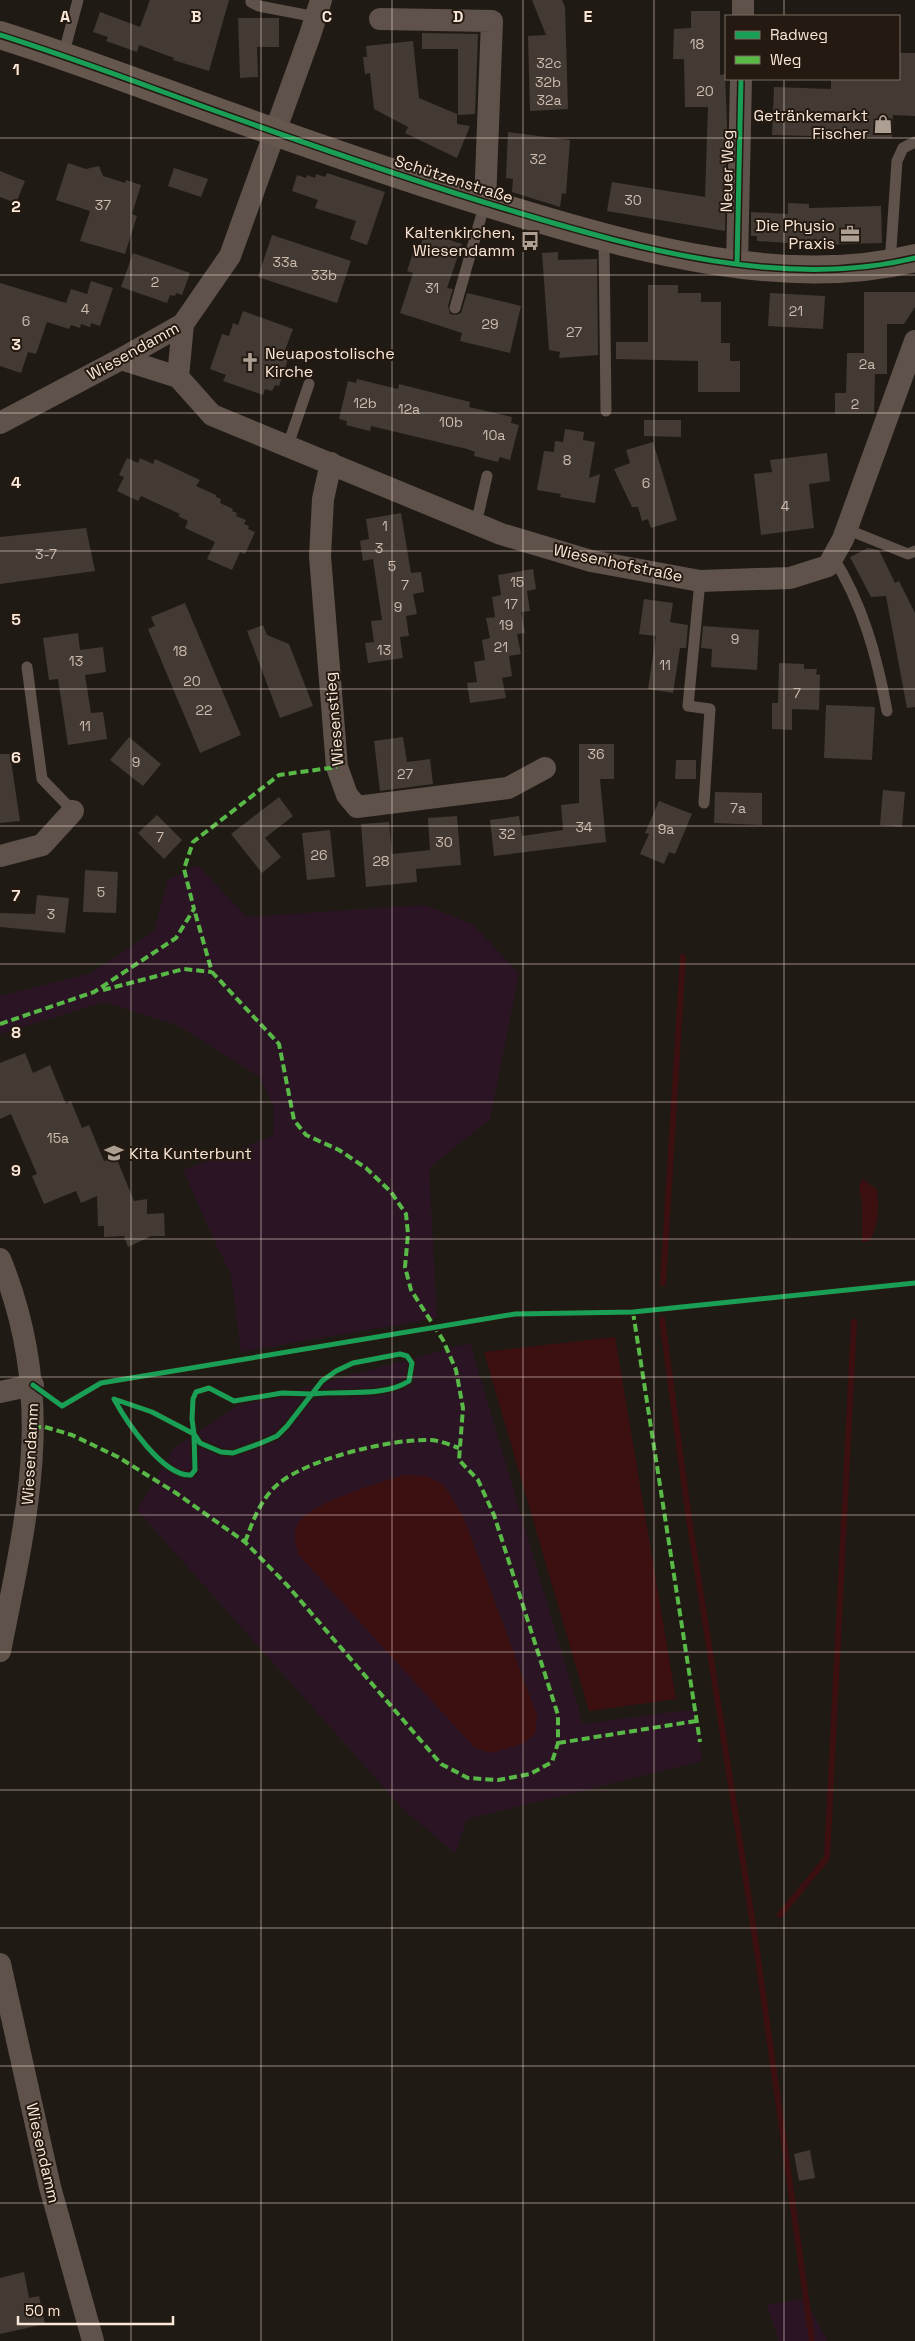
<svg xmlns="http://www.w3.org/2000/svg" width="915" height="2341" viewBox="0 0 915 2341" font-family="'Space Grotesk',sans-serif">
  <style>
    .green { fill: #2b1524; fill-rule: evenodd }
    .water { fill: #3c1011 }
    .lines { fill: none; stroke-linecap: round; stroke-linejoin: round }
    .stream { stroke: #3c1011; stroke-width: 6 }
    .building { fill: #423a33 }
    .service { stroke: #5f524b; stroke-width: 11 }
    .minor { stroke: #5f524b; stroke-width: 22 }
    .secondary { stroke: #65564e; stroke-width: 28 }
    .quiet { stroke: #58b947; stroke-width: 4; stroke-dasharray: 8 4; stroke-linecap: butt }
    .cycleway-casing { stroke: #241a11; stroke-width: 8 }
    .cycleway { stroke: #1a9f57; stroke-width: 5 }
    .grid { fill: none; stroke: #fbe7d7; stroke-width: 1; stroke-opacity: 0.55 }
    .labels { text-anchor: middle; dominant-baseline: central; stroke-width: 4; stroke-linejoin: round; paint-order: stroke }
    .number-label { font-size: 14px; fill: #cdbcae }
    .poi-label { font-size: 16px; fill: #fbe7d7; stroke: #241a11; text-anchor: end }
    .street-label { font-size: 16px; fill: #fbe7d7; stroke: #241a11 }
    .grid-label { font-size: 16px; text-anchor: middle; font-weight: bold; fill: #fbe7d7; stroke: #241a11; stroke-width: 4; stroke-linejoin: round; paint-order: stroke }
  </style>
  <rect width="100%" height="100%" fill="#201a15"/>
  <path class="green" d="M197,865l50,52 177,-12 48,19 47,49 -29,146 -61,49 8,150 -196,34 -10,-78 -17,-34 -31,-70 90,-34 1,-28 -14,-31 -83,-52 -73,-23 -104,32v-38l92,-23 62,-42 14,-51z
    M470,1343l113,381 112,-15 7,52 -235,58 -12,34 -51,-43 -267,-300 36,-61 63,-43zM444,1485l20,33 73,197z
    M805,2298l22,43h-48l-12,-36z"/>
  <path class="water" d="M863,1179l14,11c2,19 2,33 -7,51l-8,1v-39l-3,-18z
    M615,1337l61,362 -87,12 -105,-359z
    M403,1475l24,1 17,9 20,33 73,198 -2,18 -13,10 -32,9 -16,-6 -176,-193c-2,-10 -5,-17 -2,-27 9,-23 83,-44 107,-52z"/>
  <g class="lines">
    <path class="stream" d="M663,1283l20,-326
      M662,1319l27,200 67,425 56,397
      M780,1915l47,-57 27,-536"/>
  </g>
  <path class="building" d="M150,0h79l-20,71 -36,-11 1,-2 -35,-13 -2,7 -31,-11 2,-4 -15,-5 7,-20 40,15z
    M532,0h30l3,7 3,102 -38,2 -2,-75 18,-1z
    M691,11h29v64l5,-1 2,51 -2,106 -118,-20 5,-29 93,15 3,-90h-23l-1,-48h-11l1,-30 17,-1z
    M238,18h41v29h-22l1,30 -18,1z
    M422,33l56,1 -3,80 -17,1v-66h-36z
    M413,41l6,57 38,16v10l13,2 -13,32 -52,-25 3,-6 -34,-18 -4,-36 -5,1 -2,-17h4l-1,-11z
    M899,53h16v63l-22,-1 -1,23 -120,-3 2,-48 57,2v-10h68z
    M508,132l62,8 -4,54 -4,-1 -2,14 -48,-15 1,-13 -7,-1z
    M68,163l18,6 13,-3 4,10 22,7 1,-3 15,5 -9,29 5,2 -12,38 -45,-13 10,-30 -34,-11z
    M174,168l34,11 -7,18 -33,-11z
    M0,171l25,10 -9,22 -16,-6z
    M327,173l58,19 -18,53 -17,-6 6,-18 -41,-13 3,-8 -26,-9 5,-16 9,3 1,-3 8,3 1,-4 9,3z
    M788,203l21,1v4l72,-2 1,37 -61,2 -64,-4v-5h-6v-24l37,2z
    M425,232l37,12 -15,44 6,1 -5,17 2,8 6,1 5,-2 6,-20 54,13 -11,47 -50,-12 2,-8 -62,-20 13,-40 -6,-2 9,-27 5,1z
    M272,235l79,26 -14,42 -79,-26z
    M558,252v8l39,-1 1,96 -39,3 1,-6 -11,-2 -7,-97z
    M133,253l57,20 -8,22 -6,-2 -1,3 -5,-1 -3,8 -46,-16z
    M91,281l22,7 -13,38 -9,-3 -1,4 -9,-3 -1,4 -9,-3 -2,4 -22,-7 -11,32 -8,-2 -7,21 -21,-7v-83l66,20 5,-14 16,5z
    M648,285h30v8h23v9h20v41h9v18h10v31h-42v-31l-82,-2v-17h32z
    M864,292h51v15l-11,17h-17v50h-12l-1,40h-39v-21h11l1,-40h17z
    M770,293l55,3 -2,33 -55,-3z
    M243,311l50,18 -9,24 6,1 -11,32 -4,-1 -3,6 -7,-2 -2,6 -40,-14 3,-6 -16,-6 12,-35 7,2 4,-13 5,2z
    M357,379l41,10 1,-5 71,18 -1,5 43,10 -1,6 8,2 -9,35 -10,-3 -2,5 -24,-6 1,-4 -8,-3 -96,-23 -1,5 -24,-6 1,-4 -8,-2 9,-38 8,2z
    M644,420h37v17l-37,-1z
    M565,429l19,3 -1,8 12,2 -6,36 11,-4 -5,29 -35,-6 1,-3 -24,-4 7,-39 10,1 1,-11 8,1z
    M653,442l24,78 -26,8 -3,-9 -6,2 -4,-14h-6l-18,-38 16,-6 -4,-13z
    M827,453l3,28 -21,3 5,44 -53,7 -7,-61 18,-2 -2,-12z
    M127,458l11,5 2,-5 13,6 2,-5 45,21 -4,6 20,9v2l5,2 -1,4 13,6 -1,2 5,2 -1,3 10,4 -2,4 5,2 -1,3 7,3 -10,22 -5,-2 -8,18 -25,-11 8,-17 -30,-14 3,-7 -10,-5 2,-2 -39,-18 -3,5 -21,-10 7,-14 -5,-2z
    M401,513l10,60 10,-1 3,20 -11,2 4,20 -11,2 3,20 -9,1 3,21 -35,5 -3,-20 9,-1 -3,-21 11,-1 -9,-61 -10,2 -3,-20 9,-2 -3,-20z
    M86,528l9,43 -95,13v-47z
    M868,548l11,2 16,33 4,-2 16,32v94l-8,1 -21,-112 -15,1 -21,-40z
    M533,569l3,20 -9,2 3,20 -9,1 4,21 -8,1 4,20 -12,2 3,20 -10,2 4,20 -36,5 -3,-20 10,-1 -3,-20 11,-2 -3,-20 8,-2 -4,-20 9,-1 -3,-20 9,-2 -3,-20z
    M644,599l29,4 -3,19 18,3 -2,23h-6l-7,45 -25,-4 8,-53 -17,-2z
    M185,603l56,132 -41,18 -52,-124 7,-3 -4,-9z
    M263,625l4,10 22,9 24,62 -33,12 -33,-87z
    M703,626l56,4 -2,40 -46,-3 1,-18 -11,-1z
    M78,633l2,17 23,-3 3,25 -21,3 6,38 12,-1 4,27 -39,6 -10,-66 -9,1 -6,-42z
    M779,663l25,1v5h13l-1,5 4,1 -1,35 -27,-1v21l-20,-1v-26h6z
    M826,705l49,2 -3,53 -48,-2z
    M129,737l32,27 -18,22 -33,-26z
    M403,737l4,25 23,-3 3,25 -53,7 -6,-50z
    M579,744h35v35h-14l6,63 -112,14 -4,-36 29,-4 3,20 41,-6 -2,-25 18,-2z
    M0,754h10l10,67 -20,2z
    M676,760h20v19h-21z
    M883,790l22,2 -3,35 -22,-2z
    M715,792l47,1v32l-48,-2z
    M279,797l14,19 -28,22 16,19 -19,16 -31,-39z
    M659,801l33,13 -17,40 -6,-2 -5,12 -24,-10 9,-20 -4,-1z
    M157,815l25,25 -18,19 -26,-26z
    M457,816l4,49 -45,4 1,13 -51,5 -5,-63 28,-2 3,32 38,-4 -2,-32z
    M330,830l5,47 -28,3 -5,-47z
    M85,870l33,2 -2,41 -33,-1z
    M37,895l32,3 -4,35 -65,-6v-14l35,1z
    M25,1053l8,20 17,-8 16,39 5,-3 11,27 7,-3 15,36 12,-4 18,44 13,-2v15l17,-1 1,23h-14l-23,11 -4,-11 -20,1v-11h-6l-1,-30 -16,7 -5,-12 -32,13 -12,-28 5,-2 -26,-60 -11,5v-56z
    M810,2150l5,28 -16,3 -5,-27z
    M24,2272l5,26 10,-2 6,28 -45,10v-56z"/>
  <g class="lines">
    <path class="service" d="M251,0v2l8,4 57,11
      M63,56l15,-56
      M604,239l2,172
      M890,264l7,-103 6,-13 12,-6
      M455,308l30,-105
      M288,445l21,-61
      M476,524l11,-48
      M846,529l62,25 7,-3
      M833,557c30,48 44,99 54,154
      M700,581l-12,125 22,3 -6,94
      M27,667l15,112 31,32"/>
    <path class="minor" d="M743,16v-16
      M380,19l112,2 -7,182
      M737,264l4,-185
      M121,359l57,18 34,38 289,119 90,27 109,20 90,-3 38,-12 15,-27 72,-198
      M178,377l5,-53
      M0,423l121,-64 62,-35 47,-68 80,-221 11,-35
      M331,463l-8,36 -3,57 17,211 10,28 10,12 151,-19 37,-20
      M0,856l42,-11 31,-34
      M0,1259c57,139 28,252 0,392
      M0,1392l33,-7
      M0,1964l50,223 43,154"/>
    <path class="secondary" d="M0,35c67,21 133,46 199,70 105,38 210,75 317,107 123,37 271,78 399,46"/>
    <path class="quiet" d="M103,990l81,-21 28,3
      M0,1024l94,-32 82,-54 18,-29 -10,-40 9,-27 86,-67 58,-8
      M633,1312l67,430
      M33,1427h12l27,8 46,22 58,36 69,49 42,43 154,179 27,14 30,2 32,-6 22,-12 6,-19v-28l-64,-200 -16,-35 -19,-20 4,-52 -7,-38 -13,-30 -32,-50 -6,-23 3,-33 -2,-20 -15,-22 -25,-24 -27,-18 -33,-15 -12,-15 -15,-76 -67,-72 -18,-63
      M245,1542c8,-21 15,-42 32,-57 29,-26 113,-46 152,-45 10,0 21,5 30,8
      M558,1743l138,-22"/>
    <g class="cycleway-casing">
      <path id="cycleway" d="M0,35c67,21 133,46 199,70 105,38 210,75 317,107 123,37 271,78 399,46
        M737,264l4,-185
        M33,1385l29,21 39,-23 414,-69 118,-2 282,-29
        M312,1394c30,-4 71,4 97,-13l3,-18 -5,-7 -7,-2 -47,9 -17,8 -14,10 -35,45 -10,10 -16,7 -28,10 -12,-1 -21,-9 -6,-9 -2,-15 1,-20 3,-7 13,-4 25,13 48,-8 30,1
        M114,1399l38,13 42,22 1,36 -4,5c-28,2 -65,-54 -77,-76z"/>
    </g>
    <use href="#cycleway" class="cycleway"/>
  </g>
  <path class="grid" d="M131,0v2341M261,0v2341M392,0v2341M523,0v2341M654,0v2341M784,0v16M784,79v2262M0,138h915M0,275h915M0,413h915M0,551h915M0,689h915M0,826h915M0,964h915M0,1102h915M0,1239h915M0,1377h915M0,1515h915M0,1652h915M0,1790h915M0,1928h915M0,2066h915M0,2203h915"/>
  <defs>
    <g id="shop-bare" transform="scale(1.5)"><path d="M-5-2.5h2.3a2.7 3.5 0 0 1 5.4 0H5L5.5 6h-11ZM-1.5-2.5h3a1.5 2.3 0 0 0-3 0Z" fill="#ae9f93" stroke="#241a11" stroke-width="2.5" paint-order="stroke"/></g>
    <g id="office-bare" transform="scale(1.5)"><path d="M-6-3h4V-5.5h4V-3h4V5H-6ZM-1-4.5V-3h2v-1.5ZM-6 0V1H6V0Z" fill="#ae9f93" stroke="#241a11" stroke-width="2.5" paint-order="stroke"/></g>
    <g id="bus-bare" transform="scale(1.5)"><path d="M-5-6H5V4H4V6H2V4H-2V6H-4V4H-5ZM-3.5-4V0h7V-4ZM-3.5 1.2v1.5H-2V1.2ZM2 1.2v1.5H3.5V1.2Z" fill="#ae9f93" stroke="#241a11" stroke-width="2.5" paint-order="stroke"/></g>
    <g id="church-bare" transform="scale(1.5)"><path d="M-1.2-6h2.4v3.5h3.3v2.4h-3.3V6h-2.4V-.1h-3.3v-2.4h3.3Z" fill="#ae9f93" stroke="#241a11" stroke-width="2.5" paint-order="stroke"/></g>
    <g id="school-bare" transform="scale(1.5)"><path d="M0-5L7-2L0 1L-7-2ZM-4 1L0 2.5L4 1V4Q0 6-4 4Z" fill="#ae9f93" stroke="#241a11" stroke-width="2.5" paint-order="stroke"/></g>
  </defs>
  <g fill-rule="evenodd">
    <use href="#shop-bare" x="883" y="124"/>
    <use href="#office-bare" x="850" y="234"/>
    <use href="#bus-bare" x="530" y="241"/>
    <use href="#church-bare" x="250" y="362"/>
    <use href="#school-bare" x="114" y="1153"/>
  </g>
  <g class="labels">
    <g class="number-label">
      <text x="697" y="44">18</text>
      <text x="549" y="63">32c</text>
      <text x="548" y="82">32b</text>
      <text x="705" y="91">20</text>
      <text x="549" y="100">32a</text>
      <text x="538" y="159">32</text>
      <text x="633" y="200">30</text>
      <text x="103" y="205">37</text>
      <text x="285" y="262">33a</text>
      <text x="324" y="275">33b</text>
      <text x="155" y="282">2</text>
      <text x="432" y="288">31</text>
      <text x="85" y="309">4</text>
      <text x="796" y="311">21</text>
      <text x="26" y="321">6</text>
      <text x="490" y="324">29</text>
      <text x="574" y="332">27</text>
      <text x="867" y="364">2a</text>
      <text x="365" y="403">12b</text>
      <text x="855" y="404">2</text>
      <text x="409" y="409">12a</text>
      <text x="451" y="422">10b</text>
      <text x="494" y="435">10a</text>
      <text x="567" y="460">8</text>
      <text x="646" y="483">6</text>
      <text x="785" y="506">4</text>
      <text x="385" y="526">1</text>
      <text x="379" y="548">3</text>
      <text x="46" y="554">3-7</text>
      <text x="392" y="566">5</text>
      <text x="517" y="582">15</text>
      <text x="405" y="585">7</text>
      <text x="511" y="604">17</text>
      <text x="398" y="607">9</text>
      <text x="506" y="625">19</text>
      <text x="735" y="639">9</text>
      <text x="501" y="647">21</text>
      <text x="384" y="650">13</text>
      <text x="180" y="651">18</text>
      <text x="76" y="661">13</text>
      <text x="665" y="665">11</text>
      <text x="192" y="681">20</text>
      <text x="797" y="693">7</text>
      <text x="204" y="710">22</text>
      <text x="85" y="726">11</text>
      <text x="596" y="754">36</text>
      <text x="136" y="762">9</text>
      <text x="405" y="774">27</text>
      <text x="738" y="808">7a</text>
      <text x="584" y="827">34</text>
      <text x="666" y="829">9a</text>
      <text x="507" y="834">32</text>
      <text x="160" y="837">7</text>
      <text x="444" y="842">30</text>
      <text x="319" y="855">26</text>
      <text x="381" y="861">28</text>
      <text x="101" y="892">5</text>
      <text x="51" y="914">3</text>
      <text x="58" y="1138">15a</text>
    </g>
    <g class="poi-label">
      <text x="868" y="115">Getränkemarkt<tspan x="868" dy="18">Fischer</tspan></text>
      <text x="835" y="225">Die Physio<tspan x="835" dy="18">Praxis</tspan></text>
      <text x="515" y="232">Kaltenkirchen,<tspan x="515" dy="18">Wiesendamm</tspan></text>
      <text x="265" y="353" text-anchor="start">Neuapostolische<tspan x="265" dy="18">Kirche</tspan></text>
      <text x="129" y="1153" text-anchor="start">Kita Kunterbunt</text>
    </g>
    <g class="street-label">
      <text transform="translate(727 171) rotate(-89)">Neuer Weg</text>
      <text transform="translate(454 179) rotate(18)">Schützenstraße</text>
      <text transform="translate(133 351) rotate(-29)">Wiesendamm</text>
      <text transform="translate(618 563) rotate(12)">Wiesenhofstraße</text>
      <text transform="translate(334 719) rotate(-95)">Wiesenstieg</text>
      <text transform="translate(30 1454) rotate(-87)">Wiesendamm</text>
      <text transform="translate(43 2153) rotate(77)">Wiesendamm</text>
    </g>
  </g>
  <g class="grid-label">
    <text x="65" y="22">A</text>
    <text x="196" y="22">B</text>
    <text x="327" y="22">C</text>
    <text x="458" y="22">D</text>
    <text x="588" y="22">E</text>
    <text x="16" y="75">1</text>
    <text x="16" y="212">2</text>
    <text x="16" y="350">3</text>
    <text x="16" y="488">4</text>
    <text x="16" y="625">5</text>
    <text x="16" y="763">6</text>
    <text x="16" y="901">7</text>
    <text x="16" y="1038">8</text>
    <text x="16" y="1176">9</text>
  </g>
  <rect x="725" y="15" width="175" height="65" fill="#241a11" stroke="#7a6c60"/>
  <rect x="735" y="31" width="25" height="8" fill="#1a9f57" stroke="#7a6c60"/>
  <text x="770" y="40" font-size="15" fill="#fbe7d7">Radweg</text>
  <rect x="735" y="56" width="25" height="8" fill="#58b947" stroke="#7a6c60"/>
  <text x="770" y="65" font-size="15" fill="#fbe7d7">Weg</text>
  <path d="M18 2316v8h155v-8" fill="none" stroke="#fbe7d7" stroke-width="2.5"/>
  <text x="25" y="2316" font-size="15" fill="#fbe7d7" stroke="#241a11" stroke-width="4" paint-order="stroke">50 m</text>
</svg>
